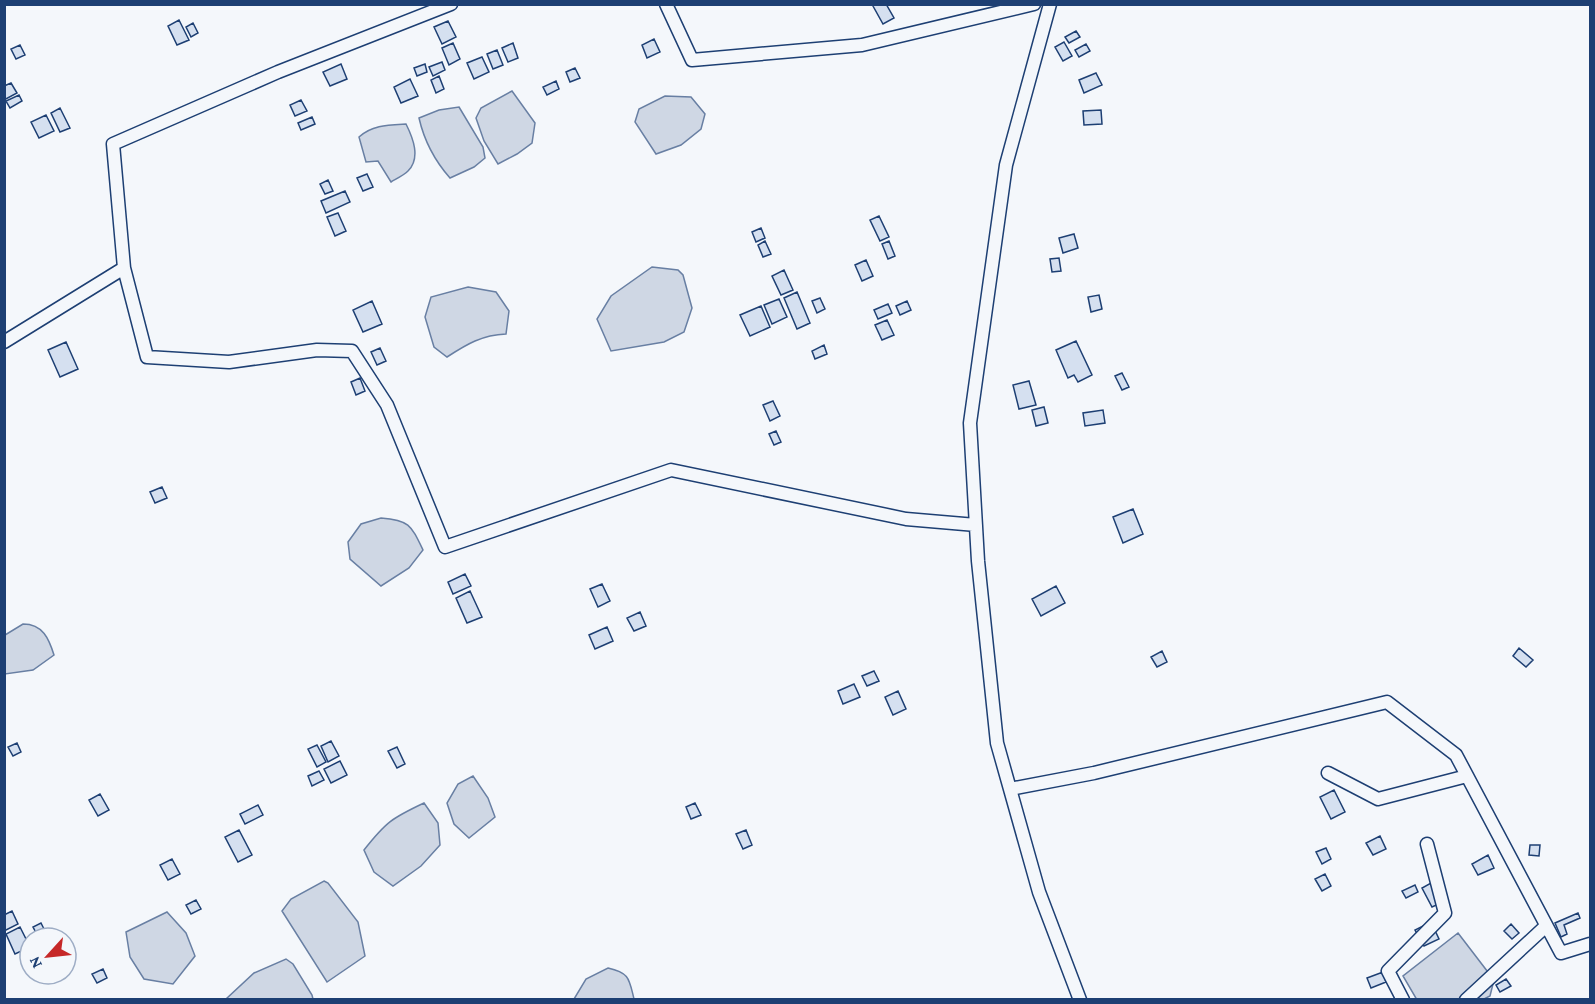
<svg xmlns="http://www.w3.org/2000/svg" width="1595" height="1004" viewBox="0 0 1595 1004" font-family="'Crimson Pro',serif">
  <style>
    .water { fill: #cfd7e4; stroke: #687fa3; stroke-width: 1.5 }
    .building { fill: #d5e0f0; stroke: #1d3f73; stroke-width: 1.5 }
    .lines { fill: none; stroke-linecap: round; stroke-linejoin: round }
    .street-casing { stroke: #1d3f73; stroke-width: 15 }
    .street { stroke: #f4f7fb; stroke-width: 12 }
  </style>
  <rect width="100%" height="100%" fill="#f4f7fb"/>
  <path class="water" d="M512,91l23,32 -3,20 -15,11 -19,10 -14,-23 -8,-23 5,-10z
    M665,96l26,1 14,17 -4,15 -20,16 -25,9 -21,-32 4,-13z
    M459,107l24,40 2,11 -11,9 -24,11c-15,-17 -26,-38 -31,-60l20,-8z
    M406,124c7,14 15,34 2,47 -4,4 -12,8 -17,11l-13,-21 -12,1 -7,-25c13,-12 29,-12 47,-13z
    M652,267l26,3 5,5 9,33 -8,24 -20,10 -53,9 -14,-32 14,-23z
    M468,287l28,5 13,19 -3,23c-24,1 -39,10 -59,23l-13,-10 -9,-30 6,-20z
    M381,518c28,2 30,7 42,32l-14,18 -28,18 -31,-27 -2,-17 13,-18z
    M23,624c20,0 26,15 31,31l-21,15 -28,4v-39z
    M473,776l15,22 7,19 -26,21 -15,-14 -7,-21 11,-19z
    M424,803l14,20 2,22 -19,21 -28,20 -19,-14 -10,-22c22,-28 28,-32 60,-47z
    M324,881l4,2 30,39 7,34 -38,26 -45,-71 9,-12z
    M167,912l19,21 9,23 -22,28 -29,-5 -14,-22 -4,-25z
    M1458,933l36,47 -4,16 -6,3 -67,1 -14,-24z
    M286,959l7,5 19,31 1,4h-87l28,-26z
    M608,968c22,5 21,11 26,31h-60l12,-20z"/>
  <path class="building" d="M876,4h10l8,14 -11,6 -10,-18z
    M179,20l10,20 -12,5 -9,-19z
    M448,21l8,16 -14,7 -8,-17z
    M193,23l5,10 -7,4 -5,-10z
    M1076,31l4,6 -11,6 -4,-6z
    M654,39l6,13 -13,6 -5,-13z
    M1064,42l8,14 -9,5 -8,-14z
    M453,43l7,16 -11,6 -7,-17z
    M513,43l5,15 -10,4 -6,-14z
    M1086,44l4,7 -11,6 -4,-7z
    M20,45l5,10 -9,4 -5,-10z
    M497,50l6,15 -10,4 -6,-15z
    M482,57l7,15 -15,7 -7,-16z
    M442,62l3,8 -12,6 -4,-9z
    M341,64l6,15 -17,7 -7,-14z
    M425,64l2,8 -10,4 -3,-8z
    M575,68l5,10 -10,4 -4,-10z
    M1096,73l6,12 -18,8 -5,-13z
    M439,76l5,13 -8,4 -5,-13z
    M410,79l8,17 -17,7 -7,-16z
    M556,81l3,8 -12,6 -4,-8z
    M11,83l6,10 -13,7v-14z
    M19,95l3,6 -12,7 -4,-7z
    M301,100l6,11 -12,5 -5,-11z
    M60,108l10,20 -10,4 -9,-19z
    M1101,110l1,14 -18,1 -1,-14z
    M46,115l8,16 -15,7 -8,-16z
    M312,117l3,7 -14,6 -3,-7z
    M367,174l6,13 -10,4 -6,-13z
    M328,180l5,11 -8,3 -5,-10z
    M345,191l5,11 -24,11 -5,-12z
    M338,213l8,18 -11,5 -8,-19z
    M879,216l10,21 -9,4 -10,-21z
    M761,228l4,10 -9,4 -4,-10z
    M1074,234l4,14 -15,5 -4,-15z
    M765,241l6,13 -8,3 -5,-12z
    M889,241l6,15 -7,3 -6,-15z
    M1059,258l2,13 -9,1 -2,-13z
    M866,260l7,16 -11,5 -7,-16z
    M784,270l9,20 -12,5 -9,-19z
    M797,292l13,31 -13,6 -13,-31z
    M1099,295l3,14 -11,3 -3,-15z
    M820,298l5,11 -8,4 -5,-12z
    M779,299l8,18 -15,7 -8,-19z
    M372,301l10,23 -19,8 -10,-22z
    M907,301l4,9 -11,5 -4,-9z
    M888,304l4,9 -14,6 -4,-9z
    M761,306l9,21 -20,9 -10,-21z
    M887,320l7,15 -12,5 -7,-15z
    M1076,341l16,34 -14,7 -4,-7 -6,3 -12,-28z
    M66,342l12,27 -18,8 -12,-27z
    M824,345l3,9 -12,5 -3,-8z
    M380,348l6,13 -9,4 -6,-13z
    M1122,373l7,14 -7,3 -7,-14z
    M360,378l5,13 -9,4 -5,-13z
    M1029,381l7,24 -17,4 -6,-24z
    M773,401l7,15 -10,5 -7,-16z
    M1044,407l4,16 -12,3 -4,-16z
    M1103,410l2,13 -20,3 -2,-13z
    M776,431l5,11 -7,3 -5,-11z
    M162,487l5,11 -12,5 -5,-11z
    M1133,509l10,25 -20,9 -10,-26z
    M465,574l6,12 -18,8 -5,-12z
    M602,584l8,17 -12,6 -8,-18z
    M1056,586l9,17 -24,13 -9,-17z
    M470,591l12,26 -15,6 -11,-25z
    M640,612l6,14 -12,5 -7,-13z
    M607,627l6,14 -18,8 -6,-14z
    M1519,648l14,12 -7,7 -13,-11z
    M1162,651l5,11 -10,5 -6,-10z
    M874,671l5,10 -12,5 -5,-10z
    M854,684l6,13 -17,7 -5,-13z
    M898,691l8,18 -13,6 -8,-18z
    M331,741l8,15 -11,6 -7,-16z
    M17,743l4,9 -8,4 -5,-9z
    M317,745l9,17 -9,5 -9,-18z
    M397,747l8,17 -8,4 -9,-17z
    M340,761l7,14 -16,8 -7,-14z
    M319,771l5,9 -12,6 -4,-10z
    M1334,790l11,22 -14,7 -11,-22z
    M100,794l9,16 -11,6 -9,-16z
    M695,803l6,12 -10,4 -5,-12z
    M258,805l5,10 -18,9 -5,-10z
    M239,830l13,25 -14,7 -13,-25z
    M746,830l6,15 -9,4 -7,-15z
    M1380,836l6,13 -13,6 -7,-12z
    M1530,845h10l-1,11 -10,-1z
    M1326,848l5,11 -9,5 -6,-12z
    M1488,855l6,13 -16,7 -6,-11z
    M172,859l8,15 -12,6 -8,-15z
    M1325,874l6,12 -9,5 -7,-12z
    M1431,883l10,20 -9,4 -10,-19z
    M1415,885l3,7 -12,6 -4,-7z
    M196,900l5,9 -10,5 -5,-9z
    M12,911l6,13 -14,7v-16z
    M1578,913l2,5 -16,7 3,9 -6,3 -6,-14z
    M1431,922l8,17 -15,7 -9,-16z
    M41,923l6,12 -8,3 -6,-11z
    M1511,924l8,9 -7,6 -8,-8z
    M20,927l10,20 -15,7 -9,-20z
    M103,969l4,9 -10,5 -5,-9z
    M1383,972l3,10 -15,6 -4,-10z
    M1506,979l5,7 -11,6 -4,-7z"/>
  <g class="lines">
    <g class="street-casing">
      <path id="street" d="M666,4l26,56 170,-15 172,-41
        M1050,4l-44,161 -36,258 8,138 19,182 42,149 41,108
        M124,268l23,89 82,5 88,-12 35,1 35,54 58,142 226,-77 235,49 70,6
        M4,342l120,-74 -11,-124 165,-72 173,-68
        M1328,773l50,26 89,-23
        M1010,789l84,-16 293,-71 69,53 105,198 29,-9
        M1403,1000l-15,-29 57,-58 -18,-69
        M1466,1000l80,-74"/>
    </g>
    <use href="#street" class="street"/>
  </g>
  <rect width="1595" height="1004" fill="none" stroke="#1d3f73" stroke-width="12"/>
  <g transform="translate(48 956) rotate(243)"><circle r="28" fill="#f4f7fb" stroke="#9eadc5" stroke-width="1.5"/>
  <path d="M0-4.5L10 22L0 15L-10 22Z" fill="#c62828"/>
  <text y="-9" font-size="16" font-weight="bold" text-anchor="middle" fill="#1d3f73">N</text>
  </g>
</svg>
